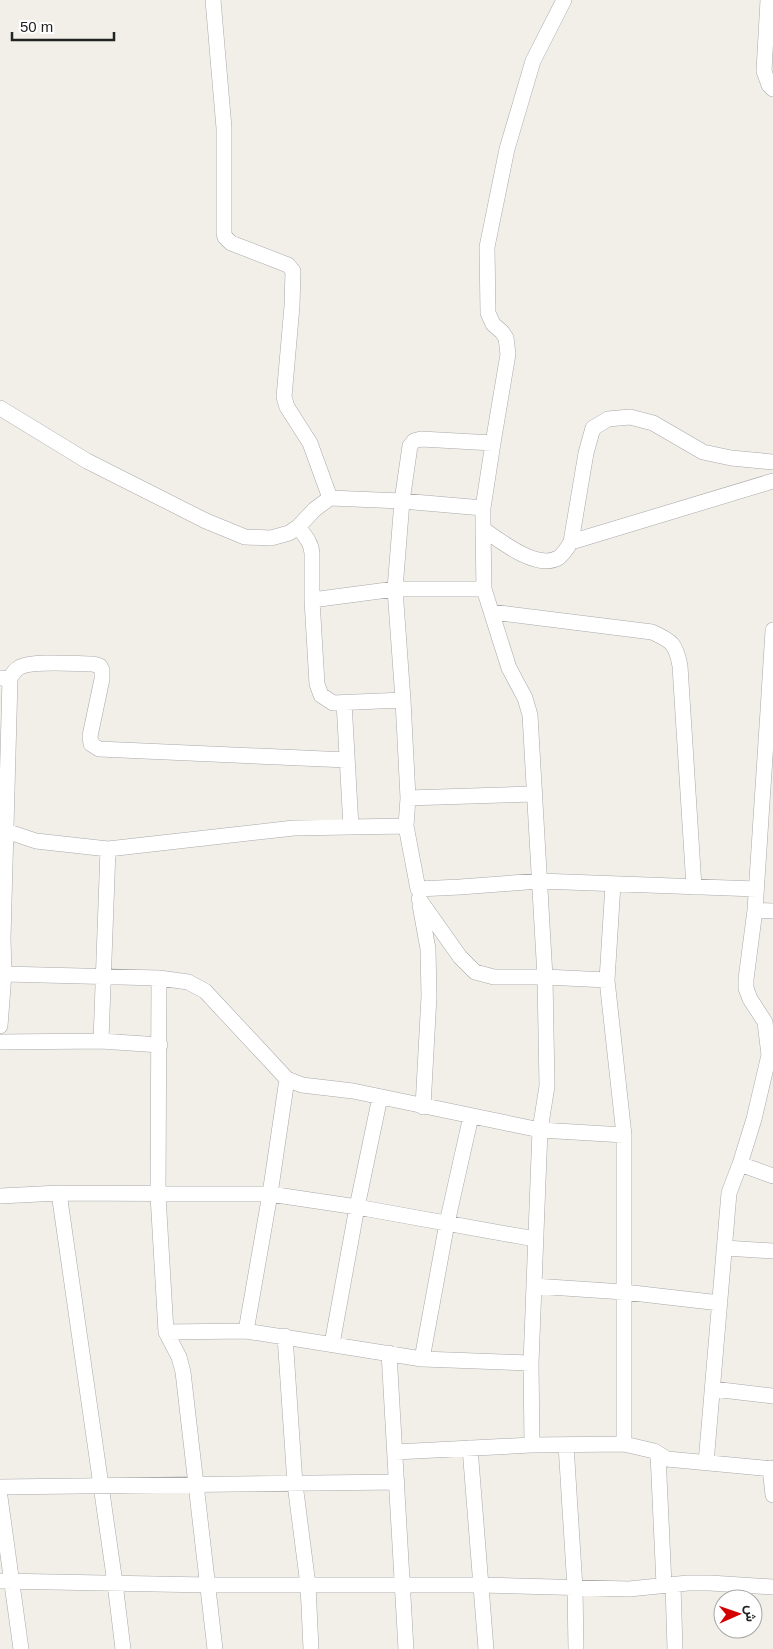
<svg xmlns="http://www.w3.org/2000/svg" width="773" height="1649" viewBox="0 0 773 1649" font-family="Arial,Vazirmatn,sans-serif">
  <style>
    .lines { fill: none; stroke-linecap: round; stroke-linejoin: round }
    .street-casing { stroke: #a9a9a9; stroke-width: 16 }
    .street { stroke: #fff; stroke-width: 15 }
  </style>
  <rect width="100%" height="100%" fill="#f2efe9"/>
  <g class="lines">
    <g class="street-casing">
      <path id="street" d="M213,0l11,128v105l1,4 6,6 57,22 5,6 -1,35 -8,91 3,10 23,36 20,55
        M564,0l-31,61 -26,88 -20,98 1,66 5,11 9,8 4,6 2,16 -15,89 -10,65v21c17,12 54,41 75,29 5,-3 10,-11 13,-16l202,-61
        M768,0l-4,71 5,14 4,4
        M0,408l87,53 119,60 39,16 26,1 18,-5 9,-6 17,-18 15,-11 72,3 81,7
        M493,443l-72,-4 -7,2 -4,5 -8,55 -7,88 8,111 5,98 -2,28 12,63 42,-2 79,-6 217,8
        M298,527c7,9 13,15 14,26v47l5,84 4,11 12,8 70,-3
        M483,529l1,60 25,79 16,30 5,17 15,262 2,109 -7,44 -9,233 1,82
        M571,542l15,-89 7,-25 15,-9 22,-2 23,6 50,29 28,6 42,4
        M312,600l83,-11h89
        M492,612l160,20c20,9 24,12 28,34l14,221
        M10,679c2,-5 5,-9 10,-12 14,-7 56,-3 73,-3l7,2 2,4v9l-12,57 1,8 8,5 248,11
        M344,702l7,125
        M768,711l-13,199 -9,69v9l4,11 15,23 4,33 -15,64 -14,45 33,12
        M772,719l-4,-8 5,-81
        M408,798l127,-4
        M0,827l6,4 30,10 72,8 186,-21 112,-2
        M613,884l-6,96 17,155v309
        M419,899l41,58 15,15 19,5h51l62,3
        M420,905l8,44 1,47 -6,111
        M755,910l18,1
        M4,974l155,4 29,4 17,9 82,88 15,6 51,6 187,39 84,5
        M159,978l-1,217 8,137 13,25 4,15 32,277
        M0,1026l4,-52 -1,-36 7,-259 -9,-1
        M101,1041l7,-192
        M0,1042l101,-1 59,4
        M59,1193l56,390 8,66
        M0,1196l59,-3 211,1 87,13 178,32
        M725,1248l48,3
        M534,1286l90,6 96,11
        M246,1331l24,-137 17,-115
        M166,1332l80,-1 176,28 109,4
        M285,1336l10,148 13,101 3,64
        M332,1344l25,-137 23,-110
        M389,1353l17,296
        M422,1359l25,-136 24,-107
        M713,1389l60,7
        M566,1445l9,143 1,61
        M470,1448l16,201
        M395,1452l137,-7 92,-1 30,7 13,8 106,10
        M658,1454l6,131
        M706,1463l23,-270 11,-29
        M770,1468l3,27
        M0,1487l397,-5
        M0,1497l21,152
        M0,1581l207,4h274l148,4 59,-6h22l63,4
        M673,1585l2,64"/>
    </g>
    <use href="#street" class="street"/>
  </g>
  <g transform="translate(738 1614) rotate(88)"><circle r="24" fill="#ffffff" stroke="#a7a7a7"/>
  <path d="M0-4L9 19L0 12L-9 19Z" fill="#d40000"/>
  <text y="-8" font-size="14" font-weight="bold" text-anchor="middle" fill="#222222">ش</text>
  </g>
  <path d="M12 32v8h102v-8" fill="none" stroke="#222222" stroke-width="2.5"/>
  <text x="20" y="32" font-size="15" fill="#222222" stroke="#ffffff" stroke-width="4" paint-order="stroke">50 m</text>
</svg>
